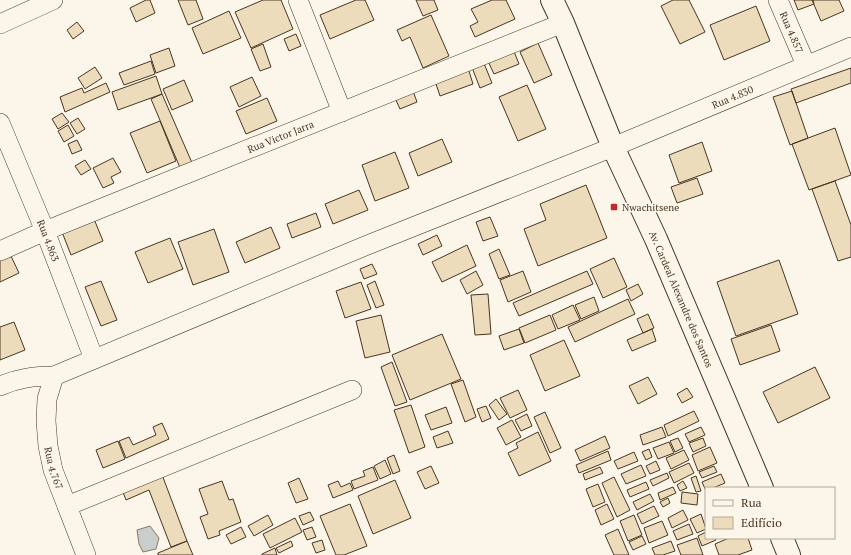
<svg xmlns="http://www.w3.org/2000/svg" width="851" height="555" viewBox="0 0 851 555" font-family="'PT Serif',serif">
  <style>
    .water { fill: #c9cecd; stroke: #887966 }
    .building { fill: #ecdcbc; stroke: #4a3520 }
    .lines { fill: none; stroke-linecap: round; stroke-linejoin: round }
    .street-casing { stroke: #4a3520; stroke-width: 20 }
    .secondary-casing { stroke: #4a3520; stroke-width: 24 }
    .street { stroke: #fbf6e9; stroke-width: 19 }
    .secondary { stroke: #fbf6e9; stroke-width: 22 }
    .poi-dot { fill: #c62828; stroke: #fbf6e9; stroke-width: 1.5 }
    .labels { text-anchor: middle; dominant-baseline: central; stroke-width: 3; stroke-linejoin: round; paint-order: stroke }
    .street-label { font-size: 10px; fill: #4a3520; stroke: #fbf6e9 }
    .poi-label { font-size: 10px; fill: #4a3520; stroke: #fbf6e9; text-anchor: start }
  </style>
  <rect width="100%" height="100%" fill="#fbf6e9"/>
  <path class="water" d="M150,526l9,12 -3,11 -13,3 -4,-8 -2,-14z"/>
  <path class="building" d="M146,0h4l5,13 -19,9 -6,-14z
    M178,0h18l7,19 -15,6z
    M263,0h18l12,29 -42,19 -16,-36z
    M356,0h9l9,20 -44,19 -10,-24z
    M416,0h18l4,10 -15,6z
    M492,0h14l9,19 -40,18 -5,-11 8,-4 -7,-13z
    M673,0h16l16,32 -25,12 -19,-38z
    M794,0h19l1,4 -16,6z
    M812,0h27l5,11 -23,10z
    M756,6l14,35 -46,19 -14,-35z
    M229,11l12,27 -38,16 -11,-26z
    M431,15l18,41 -26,12 -13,-31 -8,4 -5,-11z
    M77,22l7,9 -11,8 -6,-9z
    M296,34l5,12 -12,5 -5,-12z
    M538,43l14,32 -18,8 -14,-31z
    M263,44l8,23 -11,4 -9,-22z
    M169,48l6,18 -19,7 -6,-18z
    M513,49l6,15 -25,10 -7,-15z
    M151,61l4,13 -31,11 -5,-12z
    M483,61l9,22 -12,5 -9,-23z
    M95,67l7,11 -17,11 -7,-11z
    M468,68l5,16 -33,12 -5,-15z
    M851,68v15l-55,20 -5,-14z
    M156,76l6,18 -44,16 -6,-18z
    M252,77l9,19 -22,11 -9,-20z
    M184,80l9,21 -21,9 -9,-21z
    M106,83l4,9 -45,20 -5,-15 22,-9 2,5z
    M527,85l19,44 -28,12 -19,-44z
    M413,91l4,11 -17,7 -5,-11z
    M792,91l16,47 -18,7 -17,-48z
    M162,94l31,71 -12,5 -30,-71z
    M267,98l10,23 -31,13 -10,-23z
    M62,113l7,9 -11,7 -6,-10z
    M78,118l7,11 -8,5 -7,-11z
    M160,121l16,40 -29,12 -17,-40z
    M68,125l6,11 -10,6 -6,-11z
    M835,128l16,47 -42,15 -17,-46z
    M442,139l10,23 -34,14 -9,-23z
    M77,140l5,10 -10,4 -4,-10z
    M702,142l10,29 -33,12 -10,-28z
    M395,152l14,36 -34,13 -13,-36z
    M113,158l8,14 -10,5 3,6 -11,5 -10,-20z
    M85,160l6,9 -10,6 -6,-9z
    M697,178l6,16 -26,9 -6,-16z
    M835,181l16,44v32l-13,4 -26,-72z
    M586,185l21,53 -69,28 -14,-37 22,-9 -6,-16z
    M359,190l9,20 -35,14 -8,-20z
    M316,213l5,14 -29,11 -5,-14z
    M490,217l8,19 -15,5 -7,-19z
    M94,219l9,22 -32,14 -9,-23z
    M271,227l9,21 -35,15 -9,-21z
    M214,229l15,43 -36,13 -15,-43z
    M437,235l5,11 -19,9 -5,-11z
    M170,238l13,31 -35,14 -13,-31z
    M467,245l9,21 -34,16 -10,-20z
    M499,249l11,26 -11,4 -10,-25z
    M10,254l9,19 -19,9v-23z
    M614,258l13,29 -24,11 -13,-29z
    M779,260l19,54 -62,22 -19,-54z
    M372,264l5,10 -13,5 -4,-10z
    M476,271l7,14 -16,9 -7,-14z
    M523,271l8,21 -23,10 -8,-22z
    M587,271l6,13 -74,32 -6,-13z
    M101,281l16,39 -16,6 -16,-39z
    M375,281l9,24 -8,3 -9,-23z
    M361,282l10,27 -26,9 -9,-27z
    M638,284l5,10 -12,7 -5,-11z
    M488,294l3,40 -16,1 -4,-40z
    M594,297l5,14 -18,8 -6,-14z
    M628,299l7,15 -60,28 -7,-15z
    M573,305l7,15 -22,9 -6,-14z
    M648,314l6,14 -11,5 -6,-14z
    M381,315l9,37 -25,6 -9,-37z
    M550,315l6,15 -31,13 -6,-15z
    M14,322l11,28 -25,10v-33z
    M771,325l9,26 -40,14 -9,-26z
    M519,329l5,14 -20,7 -5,-14z
    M652,329l4,12 -24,10 -5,-11z
    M442,334l19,45 -51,21 -18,-45z
    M564,340l16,36 -35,15 -15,-36z
    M392,362l15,40 -12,4 -14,-39z
    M815,367l15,31 -52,25 -15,-31z
    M648,377l9,17 -19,10 -9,-18z
    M463,380l13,37 -11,5 -14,-38z
    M687,388l6,9 -11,6 -5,-9z
    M518,390l9,20 -17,8 -10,-20z
    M496,399l11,15 -8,6 -10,-15z
    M411,405l14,42 -16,6 -15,-43z
    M486,406l5,12 -9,4 -5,-13z
    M446,407l6,16 -21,7 -6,-15z
    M694,411l5,10 -31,15 -4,-11z
    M545,412l16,36 -11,5 -16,-36z
    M527,414l5,12 -11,5 -6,-11z
    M512,420l9,17 -15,8 -9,-17z
    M162,423l7,16 -43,19 -7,-17 10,-4 4,8 23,-10 -3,-8z
    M662,427l4,10 -23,8 -3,-10z
    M701,427l4,8 -16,7 -4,-8z
    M448,431l5,12 -16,5 -4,-11z
    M538,432l13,29 -32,15 -11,-23 10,-5 -2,-5z
    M605,436l5,12 -30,13 -5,-11z
    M678,438l5,10 -8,4 -5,-11z
    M703,438l3,8 -13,6 -4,-9z
    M118,441l7,18 -22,9 -7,-18z
    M669,442l5,11 -16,6 -5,-11z
    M710,447l7,16 -19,8 -6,-16z
    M649,449l3,8 -6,3 -4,-8z
    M684,450l5,10 -18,9 -5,-11z
    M608,451l3,9 -32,13 -3,-8z
    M634,452l4,9 -20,8 -4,-8z
    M394,455l6,16 -7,3 -6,-16z
    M385,460l6,14 -11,5 -6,-13z
    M656,461l4,9 -10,4 -4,-8z
    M689,463l5,10 -20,10 -5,-11z
    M641,465l5,11 -20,8 -5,-10z
    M431,466l8,17 -14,6 -8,-17z
    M714,466l3,6 -15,6 -3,-6z
    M373,467l5,13 -24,9 -3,-8 14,-5 -2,-5z
    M600,467l3,6 -18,7 -2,-6z
    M161,472l26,69 -16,6 -22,-57 -23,10 -5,-13z
    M667,473l2,5 -16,8 -3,-6z
    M721,474l4,9 -12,5h-7v3l-4,-9z
    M696,476l5,15 -5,1 -5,-14z
    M614,477l16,33 -13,7 -15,-34z
    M299,478l9,21 -12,4 -8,-20z
    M395,480l16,38 -38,16 -15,-38z
    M222,481l7,19 4,-1 8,23 -22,9 1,4 -12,4 -8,-22 8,-3 -9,-25z
    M338,481l3,6 9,-4 3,7 -20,8 -5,-13z
    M683,481l4,7 -7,3 -3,-6z
    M646,482l3,7 -19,8 -3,-7z
    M598,484l7,18 -12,5 -7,-18z
    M673,487l3,6 -16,7 -2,-7z
    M682,492l16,2 -1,11 -16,-2z
    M650,494l4,7 -17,9 -4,-8z
    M668,498l2,5 -7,4 -3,-5z
    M350,504l17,42 -23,9h-8l-16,-39z
    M607,504l7,15 -13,6 -6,-15z
    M654,506l5,10 -17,8 -5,-10z
    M683,510l5,10 -16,8 -4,-10z
    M310,512l4,8 -11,5 -4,-9z
    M701,514l5,15 -9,4 -7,-14z
    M268,515l5,10 -19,11 -6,-10z
    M634,515l8,20 -14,6 -8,-20z
    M295,518l7,14 -32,16 -7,-14z
    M662,521l6,14 -19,8 -5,-15z
    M689,524l4,10 -16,6 -4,-9z
    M241,527l5,10 -15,7 -5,-9z
    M312,527l4,10 -9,3 -4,-10z
    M618,529l11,26h-15l-9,-20z
    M706,532v6h9l1,2 -14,6 -4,-10z
    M642,536l4,8 -13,6 -4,-8z
    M697,538l6,17h-22l-4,-10z
    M729,538h19l4,12 -14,5h-19l-4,-11z
    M322,540l3,10 -9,3 -4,-10z
    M187,541l6,14h-35v-2z
    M291,541l2,5 -14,7 -3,-5z
    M671,541l4,10 -12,4h-8l-3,-7z
    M275,548l2,7h-15v-1z"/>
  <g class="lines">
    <g class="street-casing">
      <g id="street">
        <path d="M298,0l44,112"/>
        <path id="s1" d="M778,0l28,65"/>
        <path d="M0,24l53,-24"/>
        <path id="s2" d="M0,123l45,108 49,128"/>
        <path id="s3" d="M0,251l45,-20 109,-44 409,-164"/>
        <path id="s4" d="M54,376l-7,23 -1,22 2,25 5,24 33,85"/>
        <path id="s5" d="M0,386c19,-8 34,-10 54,-10l311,-130 248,-99 238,-100"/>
        <path d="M67,506l285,-116"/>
      </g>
    </g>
    <g class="secondary-casing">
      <g id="secondary">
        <path id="s6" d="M552,0l11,23 50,124 43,92 106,249"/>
        <path d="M782,538l7,17"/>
      </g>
    </g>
    <use href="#street" class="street"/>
    <use href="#secondary" class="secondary"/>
  </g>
  <rect class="poi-dot" x="610" y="203" width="8" height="8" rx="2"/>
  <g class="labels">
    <g class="street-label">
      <text stroke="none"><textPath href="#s1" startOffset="35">Rua 4.857</textPath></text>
      <text stroke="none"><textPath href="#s5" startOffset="789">Rua 4.830</textPath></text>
      <text stroke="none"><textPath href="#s3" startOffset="303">Rua Victor Jarra</textPath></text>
      <text stroke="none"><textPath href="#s2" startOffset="127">Rua 4.863</textPath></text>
      <text stroke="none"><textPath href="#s6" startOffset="326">Av. Cardeal Alexandre dos Santos</textPath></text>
      <text stroke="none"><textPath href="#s4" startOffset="94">Rua 4.767</textPath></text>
    </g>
    <g class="poi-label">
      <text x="622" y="207">Nwachitsene</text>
    </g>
  </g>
  <rect x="705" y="487" width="130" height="52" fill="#fbf6e9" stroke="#b4a999"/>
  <rect x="713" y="500" width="20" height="6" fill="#fbf6e9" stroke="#b4a999"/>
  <text x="741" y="507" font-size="12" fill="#4a3520">Rua</text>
  <rect x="713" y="517" width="20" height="12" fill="#ecdcbc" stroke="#b4a999"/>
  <text x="741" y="527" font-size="12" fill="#4a3520">Edifício</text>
</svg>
